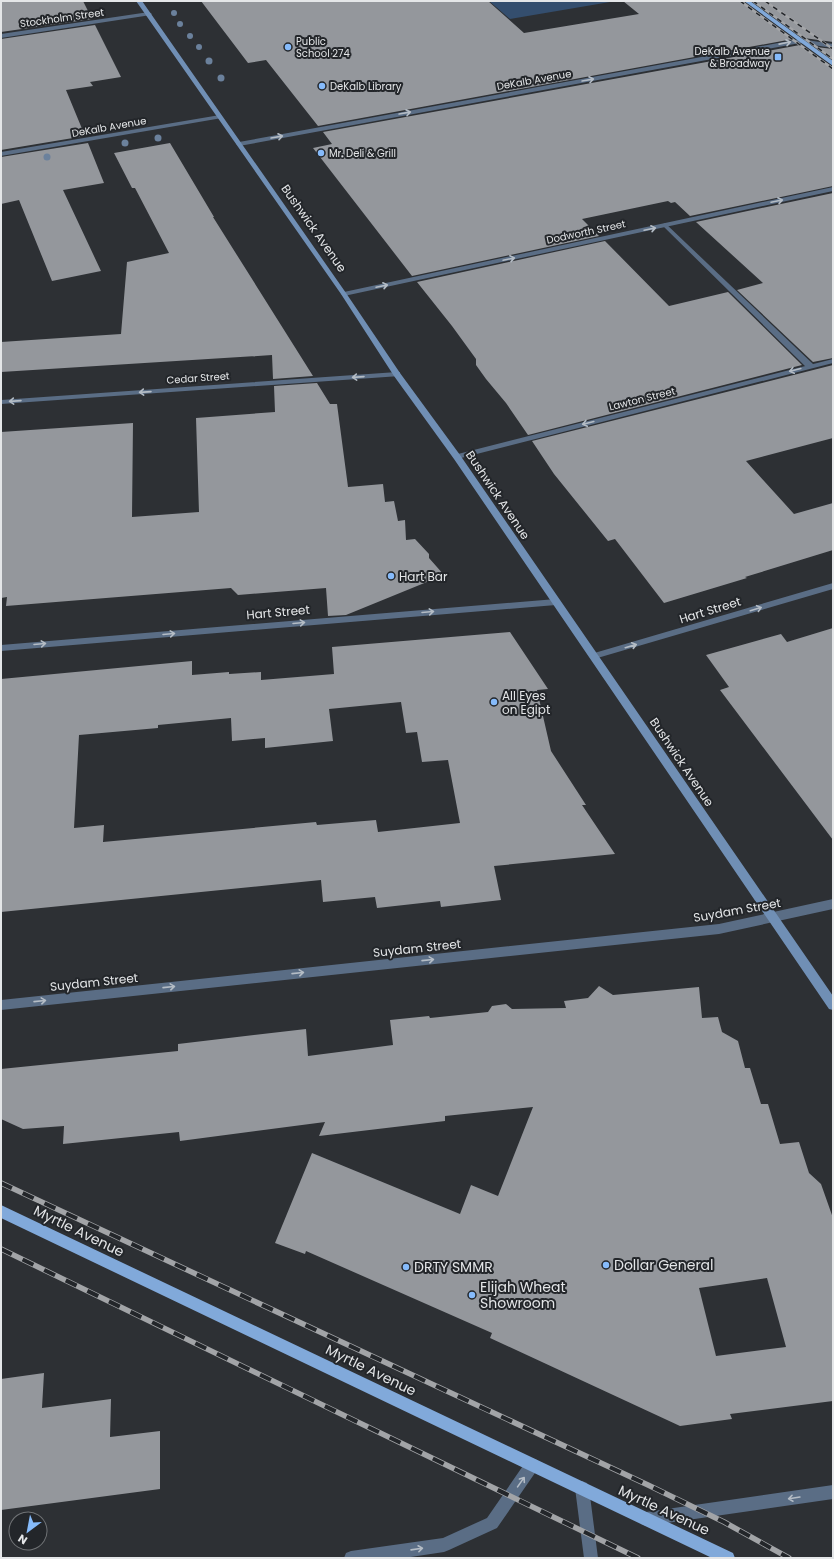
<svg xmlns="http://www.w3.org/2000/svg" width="834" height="1559" viewBox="0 0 834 1559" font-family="Poppins,sans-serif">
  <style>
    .green { fill: #344e6e }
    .building { fill: #94979c; fill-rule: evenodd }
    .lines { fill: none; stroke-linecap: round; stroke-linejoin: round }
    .service { fill: #5a6d85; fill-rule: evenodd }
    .minor { fill: #5a6d85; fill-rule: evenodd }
    .secondary { fill: #708fb5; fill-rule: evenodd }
    .primary { fill: #81a9da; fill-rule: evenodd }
    .rail-far1-casing { stroke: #a2a4a7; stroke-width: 2.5 }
    .rail-casing { stroke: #a2a4a7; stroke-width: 5.5 }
    .rail-far1 { stroke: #23262a; stroke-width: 1.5; stroke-dasharray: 5; stroke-linecap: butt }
    .rail { stroke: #23262a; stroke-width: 4; stroke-dasharray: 12; stroke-linecap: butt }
    .tree { fill: #6b819c }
    .oneway { stroke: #b4bcc5 }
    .poi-dot { fill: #86bbfb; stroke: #23262a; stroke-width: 1.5 }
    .labels { text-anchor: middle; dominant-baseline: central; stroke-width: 4; stroke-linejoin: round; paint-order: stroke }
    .far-street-label { font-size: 10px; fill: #e4e6e8; stroke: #23262a }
    .far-poi-label { font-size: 10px; fill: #e4e6e8; stroke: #23262a; text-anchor: start }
    .street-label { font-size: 12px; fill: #e4e6e8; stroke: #23262a }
    .poi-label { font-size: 12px; fill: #e4e6e8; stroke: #23262a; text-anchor: start }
    .near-street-label { font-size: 14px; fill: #e4e6e8; stroke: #23262a }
    .near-poi-label { font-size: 14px; fill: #e4e6e8; stroke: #23262a; text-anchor: start }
  </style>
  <rect width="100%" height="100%" fill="#2d3034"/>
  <path class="green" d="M489,1h120l1,1 -100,17z"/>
  <path class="building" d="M1,1h82l9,18 -91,13z
    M201,1h287l36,32 115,-19 -16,-13h120l50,38 -475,87 -52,-66 -18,3z
    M753,1h80v41l-29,-4z
    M95,25l26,52 -31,5 3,4 -27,4 19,46 -84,14v-111z
    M800,45l33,22v119l-143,30 -15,-14 -4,1 -3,-2 -86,18 17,17 -187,40 -99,-128 19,-4 -9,-12z
    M816,47l17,2v10z
    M88,143l16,40 -41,7 38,81 -49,10 -33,-81 -18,4v-47z
    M170,143l44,74h-1l100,159 -40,3 -1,-24 -271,17v-30l120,-8 6,-72 42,-9 -34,-65h-3l-18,-35z
    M833,193v165l-20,4 -76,-72 26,-7 -67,-61z
    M605,241l64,65 59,-14 74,73 -274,70 -22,-32 -20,-24 -10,-14v-6l-24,-33 -35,-44z
    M833,365v73l-87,23 48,53 39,-11v47l-88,27 2,1 -83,25 -49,-64 -7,2 -54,-67 -22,-33z
    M317,383l13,21h7l11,83 35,-3 2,18 9,-1 4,20 7,-1 1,20 9,-1 14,15v4l15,17 -98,40 -18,1 -2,-28 -88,7 -7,-7 -225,18 1,-9 -6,1v-166l132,-9 -1,94 67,-5 -3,-94 79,-6 -1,-26z
    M833,628v212l-113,-150 9,-3 -23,-32 75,-21 6,8z
    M510,632l38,57 -11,1 14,61 35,54h-4l33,49 -121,12 7,34 -60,7 -1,-6 -63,7 -2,-11 -52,5 -2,-22 -320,32v-233l191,-18v14l37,-3v2l32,-2v8l73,-6 -2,-27zM401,702l5,31 11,-1 5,30 26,-2 12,63 -82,9 -2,-12 -59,5 -1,-3 -213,20 1,-17 -30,3 5,-93 79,-7v-3l73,-7 1,23 33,-3v10l68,-7 -4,-32z
    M599,986l14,9 86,-8 3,31 16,-1 4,15 16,9 7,27h5l11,36h7l12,40 19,-2 10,31 12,11 12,34v183l-103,13 2,5 -52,7 -190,-88 2,-5 -186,-82 -1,3 -30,-11 37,-90 148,61 11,-29 27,11 35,-89 -88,9v5l-126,15 6,-14 -145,19 -1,-9 -116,12 1,-18 -41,3 -22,-10v-50l177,-18v-7l128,-15 2,27 85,-11 -3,-25 39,-4 1,2 58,-6 4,-6 14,-2 6,5 54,-1 -2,-7 24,-3zM767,1278l19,69 -70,9 -17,-68z
    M44,1373l-2,35 69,-9 -1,38 50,-6v58l-159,21v-131z"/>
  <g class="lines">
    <path class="service" d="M665,223l148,141v4h-6l-144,-142 -1,-1z
      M582,1481l5,2 2,5 9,70h-14l-9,-70 2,-5z"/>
    <path class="minor" d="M149,12l3,2 -1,1 -150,23v-4z
      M800,39l33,5v4l-33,-5 -561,103 -3,-2 3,-2z
      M220,115l2,1v2l-221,38v-4z
      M833,187v4l-489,105 -3,-2 3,-2z
      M833,359v4l-376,96 -4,-2 1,-2z
      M397,372h3v4l-399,28v-4z
      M833,583v6l-239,70 -5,-3 2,-2z
      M556,599l4,3 -4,3 -555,46v-6z
      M833,899v10l-114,25 -718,76v-10l718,-76z
      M532,1458l5,2 2,5 -2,5 -40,58 -48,22 -5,2 -40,6h-60l2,-5 5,-2 92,-13 44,-20 40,-58z
      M833,1485v14l-187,27 -5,-2 -2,-5 2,-5 5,-2z"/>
    <path class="secondary" d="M136,1h6l204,292 54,80 60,82 373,541v14l-4,-1 -375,-550 -60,-83 -53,-82z"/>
    <path class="primary" d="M744,1h6l83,60v5z
      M1,1205l732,348 2,5h-23l-711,-340z"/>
    <g class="rail-far1-casing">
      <path id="rail-far1" d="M740,1l93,68
        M753,1l80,58
        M765,1l68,48"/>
    </g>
    <g class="rail-casing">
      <path id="rail" d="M1,1183l647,302 76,37 65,36
        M1,1249l637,309"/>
    </g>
    <use href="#rail-far1" class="rail-far1"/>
    <use href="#rail" class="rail"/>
  </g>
  <g class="tree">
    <circle cx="174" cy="13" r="3"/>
    <circle cx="180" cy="24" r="3"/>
    <circle cx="190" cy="36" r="3"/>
    <circle cx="199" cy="47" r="3"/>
    <circle cx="209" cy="61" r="3.5"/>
    <circle cx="221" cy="78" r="3.5"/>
    <circle cx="158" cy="138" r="3.5"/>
    <circle cx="125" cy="143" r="3.5"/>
    <circle cx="47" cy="157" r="3.5"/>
  </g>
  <defs><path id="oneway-shaft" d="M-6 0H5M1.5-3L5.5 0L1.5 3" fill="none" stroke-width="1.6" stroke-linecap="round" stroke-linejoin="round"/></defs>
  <g class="oneway">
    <use href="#oneway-shaft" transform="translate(785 43) rotate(-11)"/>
    <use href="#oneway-shaft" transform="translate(588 80) rotate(-10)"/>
    <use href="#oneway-shaft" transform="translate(405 113) rotate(-10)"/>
    <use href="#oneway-shaft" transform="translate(277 137) rotate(-10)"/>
    <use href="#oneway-shaft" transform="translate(777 201) rotate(-12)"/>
    <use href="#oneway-shaft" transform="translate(650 229) rotate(-12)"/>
    <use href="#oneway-shaft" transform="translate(509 259) rotate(-12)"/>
    <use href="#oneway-shaft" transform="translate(382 286) rotate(-12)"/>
    <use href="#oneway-shaft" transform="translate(795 370) rotate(166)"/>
    <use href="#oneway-shaft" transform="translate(358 377) rotate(176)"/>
    <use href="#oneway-shaft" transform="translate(145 392) rotate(176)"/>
    <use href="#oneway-shaft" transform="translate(15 401) rotate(176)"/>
    <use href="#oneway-shaft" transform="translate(588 423) rotate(166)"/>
    <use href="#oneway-shaft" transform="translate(756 609) rotate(-17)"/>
    <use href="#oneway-shaft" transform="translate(428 612) rotate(-5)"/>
    <use href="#oneway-shaft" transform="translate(299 623) rotate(-5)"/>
    <use href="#oneway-shaft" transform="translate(169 634) rotate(-5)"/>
    <use href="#oneway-shaft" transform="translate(40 644) rotate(-5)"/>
    <use href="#oneway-shaft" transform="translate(631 646) rotate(-16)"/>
    <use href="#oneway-shaft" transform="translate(428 960) rotate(-6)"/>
    <use href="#oneway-shaft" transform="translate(298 973) rotate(-6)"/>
    <use href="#oneway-shaft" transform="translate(169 987) rotate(-6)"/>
    <use href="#oneway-shaft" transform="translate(40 1001) rotate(-6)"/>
    <use href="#oneway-shaft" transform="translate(521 1482) rotate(-55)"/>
    <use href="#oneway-shaft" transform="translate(794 1498) rotate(171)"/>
    <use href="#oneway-shaft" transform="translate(417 1549) rotate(-8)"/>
  </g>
  <g class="poi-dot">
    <circle cx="288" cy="47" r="4"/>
    <rect x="774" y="53" width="8" height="8" rx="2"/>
    <circle cx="322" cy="86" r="4"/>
    <circle cx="321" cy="153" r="4"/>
    <circle cx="391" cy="576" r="4"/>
    <circle cx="494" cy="702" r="4"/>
    <circle cx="606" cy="1265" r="4"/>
    <circle cx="406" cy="1267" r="4"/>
    <circle cx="472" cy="1295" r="4"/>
  </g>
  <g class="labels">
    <g class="far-street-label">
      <text transform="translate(62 18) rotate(-8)">Stockholm Street</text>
      <text transform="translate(534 80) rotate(-10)">DeKalb Avenue</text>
      <text transform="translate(109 127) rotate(-10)">DeKalb Avenue</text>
      <text transform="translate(586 232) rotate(-12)">Dodworth Street</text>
      <text transform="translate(198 378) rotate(-4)">Cedar Street</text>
      <text transform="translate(642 399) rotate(-14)">Lawton Street</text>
    </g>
    <g class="far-poi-label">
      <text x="296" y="41">Public<tspan x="296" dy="12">School 274</tspan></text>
      <text x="770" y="51" text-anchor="end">DeKalb Avenue<tspan x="770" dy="12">&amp; Broadway</tspan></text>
      <text x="330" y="86">DeKalb Library</text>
      <text x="329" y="153">Mr. Deli &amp; Grill</text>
    </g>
    <g class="street-label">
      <text transform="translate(314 228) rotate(55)">Bushwick Avenue</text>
      <text transform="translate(498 495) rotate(56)">Bushwick Avenue</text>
      <text transform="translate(710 610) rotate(-17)">Hart Street</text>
      <text transform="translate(278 612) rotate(-5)">Hart Street</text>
      <text transform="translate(682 762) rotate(56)">Bushwick Avenue</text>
      <text transform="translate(737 910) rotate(-10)">Suydam Street</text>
      <text transform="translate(417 948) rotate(-6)">Suydam Street</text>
      <text transform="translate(94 982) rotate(-6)">Suydam Street</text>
    </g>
    <g class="poi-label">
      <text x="399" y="576">Hart Bar</text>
      <text x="502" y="695">All Eyes<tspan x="502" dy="14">on Egipt</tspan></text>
    </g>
    <g class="near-street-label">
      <text transform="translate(79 1231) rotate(26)">Myrtle Avenue</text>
      <text transform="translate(371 1370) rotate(26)">Myrtle Avenue</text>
      <text transform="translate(664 1510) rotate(25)">Myrtle Avenue</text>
    </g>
    <g class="near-poi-label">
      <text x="614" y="1265">Dollar General</text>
      <text x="414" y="1267">DRTY SMMR</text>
      <text x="480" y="1287">Elijah Wheat<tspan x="480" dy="16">Showroom</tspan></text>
    </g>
  </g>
  <rect width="834" height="1559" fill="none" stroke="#e4e6e8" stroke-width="4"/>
  <g transform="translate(28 1531) rotate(212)"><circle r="19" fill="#23262a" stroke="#707376"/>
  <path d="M0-3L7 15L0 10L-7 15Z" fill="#86bbfb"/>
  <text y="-6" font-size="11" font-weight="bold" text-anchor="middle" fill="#e4e6e8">N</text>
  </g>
</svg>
